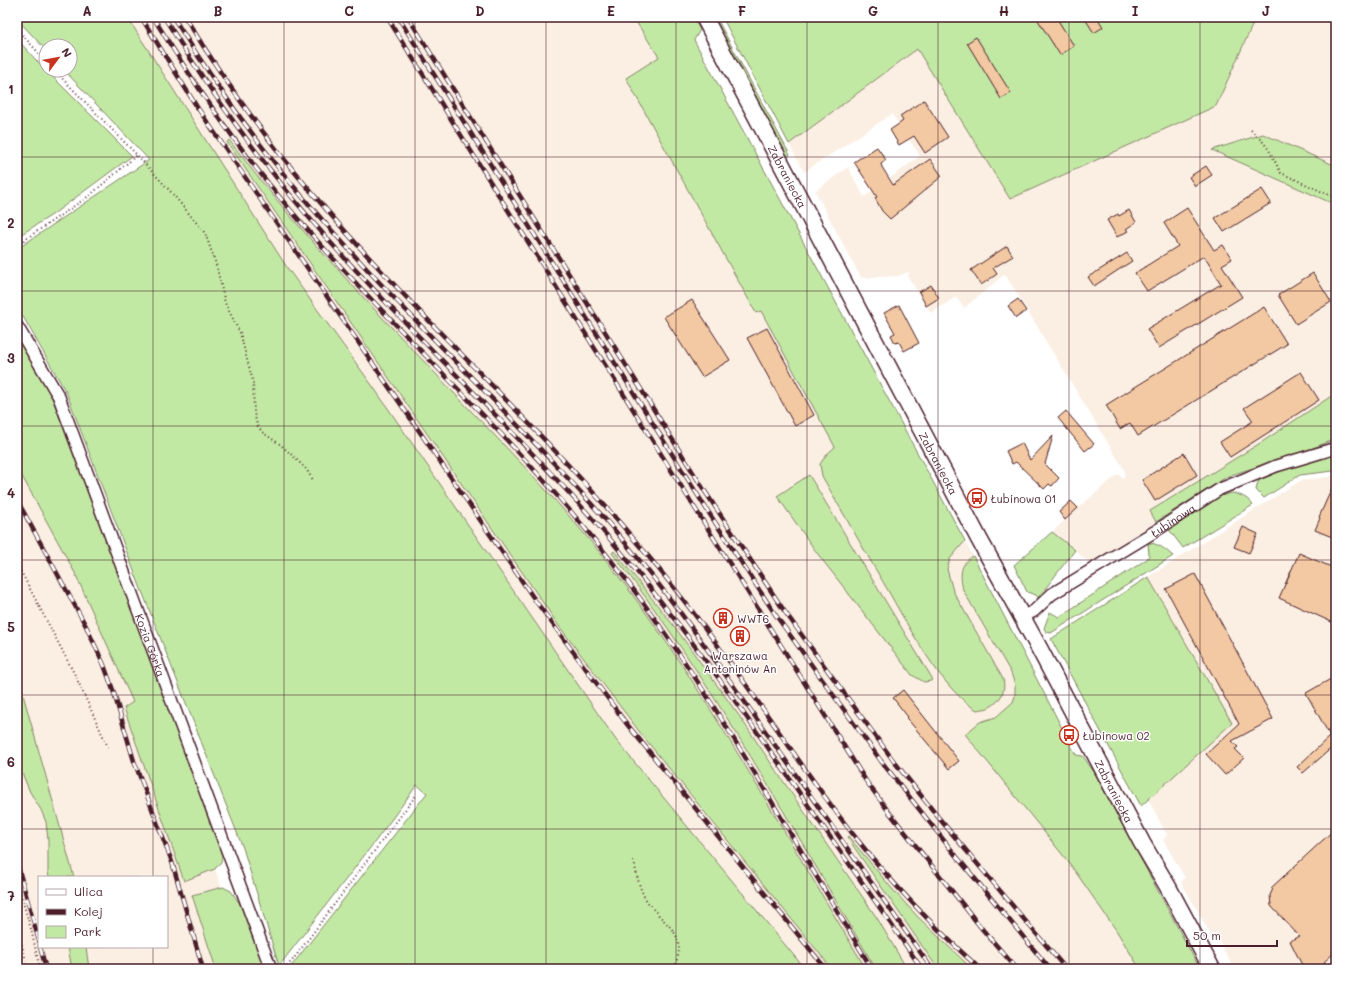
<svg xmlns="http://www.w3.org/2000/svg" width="1353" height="986" viewBox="0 0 1353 986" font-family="Mali,sans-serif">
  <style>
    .built { fill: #fbefe3; fill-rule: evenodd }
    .green { fill: #c2e9a4; stroke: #868468 }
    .building { fill: #f2c9a2; stroke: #4a1f2b }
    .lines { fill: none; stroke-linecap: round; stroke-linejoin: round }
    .minor-casing { stroke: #4a1f2b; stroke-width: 14 }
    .secondary-casing { stroke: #4a1f2b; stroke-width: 19 }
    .path { stroke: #4a1f2b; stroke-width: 2; stroke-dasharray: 1 3; stroke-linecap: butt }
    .minor { stroke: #fff; stroke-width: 11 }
    .secondary { stroke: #fff; stroke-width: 16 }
    .rail-casing { stroke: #4a1f2b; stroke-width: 4.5 }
    .rail { stroke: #fff; stroke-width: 3; stroke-dasharray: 9; stroke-linecap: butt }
    .grid { fill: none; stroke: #4a1f2b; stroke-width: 1; stroke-opacity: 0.55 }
    .labels { text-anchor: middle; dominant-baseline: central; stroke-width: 3; stroke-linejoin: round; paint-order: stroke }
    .street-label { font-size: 11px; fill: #4a1f2b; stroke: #fff }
    .poi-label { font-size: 11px; fill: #4a1f2b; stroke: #fff; text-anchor: start }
    .neatline { fill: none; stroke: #4a1f2b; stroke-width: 1.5 }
    .grid-label { font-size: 13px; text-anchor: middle; font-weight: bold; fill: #4a1f2b }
  </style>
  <rect width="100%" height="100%" fill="#fff"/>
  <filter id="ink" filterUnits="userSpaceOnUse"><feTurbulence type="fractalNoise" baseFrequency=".025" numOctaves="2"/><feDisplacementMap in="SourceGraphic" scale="8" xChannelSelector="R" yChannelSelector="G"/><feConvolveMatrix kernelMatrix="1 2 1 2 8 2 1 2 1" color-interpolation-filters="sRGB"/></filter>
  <g filter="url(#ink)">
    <path class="built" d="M127,17h566l7,13 -6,10 279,516 103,199 7,1 11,16 106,197h-395l-189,-229 -242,-352 -86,-119z
      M1256,17h80v149l-73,-32 -51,16 124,55v188l-74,49 -112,69 6,11 -66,41 -38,-31 26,-24 40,-34 5,5 2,-8 -120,-197 -41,34 -8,-11 -25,16 -23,-36 1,-5 -11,4 -37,2 -46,-87 33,-24 16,30 56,-41 -28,-42 -88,58 -15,-28 128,-95 93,149 206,-92z
      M17,373l160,396 76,200h-236zM39,877h128v70h-128z
      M1334,476l2,1v492h-102l-16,-30 -4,1 -33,-58 4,-4 -22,-38 4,-5 -19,-36 83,-76 -83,-146 152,-96z"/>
    <path class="green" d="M17,17h110l161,252 86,119 242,352 189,229h-516l138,-176 -10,-8 -40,54 -98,127 -36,-118 -111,-282 -65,-172 -50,-88v-57l132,-89 -85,-90h6v-24h-24v4l-29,-31z
      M633,17h60l7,13 -6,10 271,501 -15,18 -3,10 6,22 50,88c3,11 -2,22 -13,28 -3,2 -9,2 -13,3 -35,-19 -71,-88 -91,-123 -22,-37 -43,-74 -64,-111l-2,-12 7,-10 8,-7 -74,-136 -5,2 -130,-235 33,-21z
      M712,17h4l74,138 -3,2z
      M722,17h534l-40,89 -206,93 -93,-150 -128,95z
      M17,39l19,21 96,96 -80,59 -35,22z
      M1263,134l73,32v39l-124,-55z
      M229,140c73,97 159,183 242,271 47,48 93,97 135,149 58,73 107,152 155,232 35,59 70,118 105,177h-34l-190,-234 -83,-109 -332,-484z
      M17,337l34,58 172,457 -2,10 -6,7 -31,12 -60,-173 9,-6 -58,-129 -58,-106z
      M1336,393v46l-34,13 -74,24 -72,46 -6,-11 112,-69z
      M1336,453v19l-3,-1 -33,4 -36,23 -8,-8 2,-8 3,-3 57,-23z
      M809,475l123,203 -1,3 -7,1 -12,-7 -95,-122 -40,-57z
      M1232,493c9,2 15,4 21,12l-70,43 -16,-21 50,-30z
      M1052,532l23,18 -37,48 -2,-3 -9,-3 -13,-27z
      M1148,543c10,0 17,6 25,13l-122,77 -5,-1 -2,-4 6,-16 9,5 88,-58 2,-4z
      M614,551l60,75 66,91 41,61 96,140 30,51h-31c-84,-141 -162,-287 -264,-416z
      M973,556l103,199 7,1 11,16 106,197h-60l-24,-39 -46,-66 -105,-130 15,-12 16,-5 17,-15 2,-6v-11l-4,-12 -48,-83c-3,-14 -4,-26 10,-34z
      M1148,577l84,146 -91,83 -90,-167z
      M17,673l57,204h-25l-1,-5v-32l-2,-18 -5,-12 -11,-18 -11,-26 -2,-39z
      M848,836l46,55 23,25 55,53h-34l-91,-132z
      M223,887l8,4 9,13 26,65h-50l-24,-74z
      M68,947h18l3,22h-17z"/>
    <path class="building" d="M1036,17h20l18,29 -14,9z
      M1084,17h13l6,10 -9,6z
      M976,37l35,56 -10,6 -34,-56z
      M924,100l24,37 -23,16 -11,-17 -15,9 -9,-15 13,-9 -3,-5z
      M877,147l9,13 -5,4 1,3 11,18 37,-26 12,17 -52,43 -8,-8 -7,-13 2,-1 -23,-35z
      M1206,166l6,9 -17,11 -6,-9z
      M1262,189l9,14 -47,29 -9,-14z
      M1187,208l27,42 9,-5 9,14 -10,6 20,32 -83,51 -12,-19 74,-45 -17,-28 -57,35 -12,-18 43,-27 -14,-23z
      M1129,210l7,12 -10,7 2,2 -11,6 -10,-17 11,-6 1,2z
      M1007,246l6,10 -20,12 4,6 -16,11 -10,-15z
      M1127,253l5,8 -38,25 -6,-9z
      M1313,273l18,29 -35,22 -18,-29z
      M931,285l8,13 -13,8 -7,-14z
      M1018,299l8,12 -10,7 -8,-12z
      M692,300l38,60 -28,17 -38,-60z
      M899,305l20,38 -15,8 -5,-9 -4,1 -4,-8 4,-2 -11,-20z
      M1264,307l23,37 -149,92 -8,-13 -10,6 -14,-24z
      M767,328l47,87 -19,11 -48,-88z
      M1301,372l18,28 -89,57 -10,-15 33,-21 -9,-13z
      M1066,411l28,33 -9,7 -27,-33z
      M1053,436l-8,28 14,14 -7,8 -3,-2 -5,5 -28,-27 -4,2 -6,-13 16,-8 8,17z
      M1184,453l13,22 -42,26 -13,-21z
      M1336,479v50l-4,8 -17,-7 5,-12 -1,-1z
      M1071,501l7,7 -13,12 -6,-8z
      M1243,527l15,7 -9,19 -15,-6z
      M1299,553l37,16v55l-57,-26z
      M1195,574l78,145 -41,22 6,6 -3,2 9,9 -19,17 -19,-21 33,-30 -73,-135z
      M738,630l7,9 -8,6 -7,-9z
      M1336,676v72l-1,-3 -32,28 -6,-6 33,-31 -24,-43z
      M903,690l56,71 -10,8 -39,-47 -4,-4 2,-1 -15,-19z
      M1336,828v123l-12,11 7,7h-27l-14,-28 9,-5 -28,-30 -1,-11 3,-6 -2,-1z"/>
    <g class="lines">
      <g class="minor-casing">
        <g id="minor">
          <path id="s1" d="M17,326l42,71 212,572"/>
          <path id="s2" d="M1022,617l12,-6 18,-17 102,-62 66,-43 56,-23 60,-18"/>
        </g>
      </g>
      <g class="secondary-casing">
        <g id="secondary">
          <path id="s3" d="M704,17l275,522 59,107 104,197 26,44 44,82"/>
        </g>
      </g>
      <path class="path" d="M17,29l29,32
        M54,70l83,85 34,37 34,41 11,31 9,39 15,30 13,49 1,31 3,12 5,7 19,13 12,11 13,13 7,11
        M1251,130l12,12 6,8 12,23 55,25
        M17,245l72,-49 48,-41
        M17,564l58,111 33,72
        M634,861c3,15 6,33 16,44 19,25 38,27 24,64
        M17,882l14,47 9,40
        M17,925l11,44
        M17,967v2
        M284,969l8,-8 125,-167"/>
      <use href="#minor" class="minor"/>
      <use href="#secondary" class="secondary"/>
      <g class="rail-casing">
        <path id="rail" d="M141,17l56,90 340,496 89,120 200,246
          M153,17c42,68 87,135 140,196 92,108 199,203 290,313 77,91 139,191 199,293 30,50 60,100 90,150
          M164,17c49,80 105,156 167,226 86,96 181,184 266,281 75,86 141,180 206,274 40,57 80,114 119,171
          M173,17c40,64 83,126 133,184 94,110 202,208 298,317 63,72 118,151 173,230 52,73 103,147 155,221
          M185,17c38,62 80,121 128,177 100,119 218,223 319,343 38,44 73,90 107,138 39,54 75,110 117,163 37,47 79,90 124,131
          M387,17l479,764 23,31 94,118 34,39
          M398,17l311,496 68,104 104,144 76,96 93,112
          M408,17l298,476 79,119 108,148 45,57 128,152
          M17,500l69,126 18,39 9,25 21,71 38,101 31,107
          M17,863l22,78
          M40,947l6,22"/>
      </g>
      <use href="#rail" class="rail"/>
    </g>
  </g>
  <path class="grid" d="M153,17v860M284,17v952M415,17v952M546,17v952M676,17v952M807,17v952M938,17v952M1069,17v952M1200,17v952M17,157h1319M17,291h1319M17,426h1319M17,560h1319M17,695h1319M17,829h1319M153,947v22"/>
  <defs>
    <g id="bus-ring" transform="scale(1)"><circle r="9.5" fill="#fff" stroke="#c8321e" stroke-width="1.5"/><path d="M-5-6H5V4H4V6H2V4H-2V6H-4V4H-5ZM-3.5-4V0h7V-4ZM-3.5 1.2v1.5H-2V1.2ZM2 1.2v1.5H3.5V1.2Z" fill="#c8321e"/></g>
    <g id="building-ring" transform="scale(1)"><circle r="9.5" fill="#fff" stroke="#c8321e" stroke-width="1.5"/><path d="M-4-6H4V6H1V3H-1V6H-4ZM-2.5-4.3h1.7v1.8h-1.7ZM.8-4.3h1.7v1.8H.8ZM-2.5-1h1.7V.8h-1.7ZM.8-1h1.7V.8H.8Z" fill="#c8321e"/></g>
  </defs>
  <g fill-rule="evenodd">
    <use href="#bus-ring" x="977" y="498"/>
    <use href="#building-ring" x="723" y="618"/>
    <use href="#building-ring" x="740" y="636"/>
    <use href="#bus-ring" x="1069" y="735"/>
  </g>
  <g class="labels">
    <g class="street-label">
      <text stroke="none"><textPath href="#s3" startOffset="180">Zabraniecka</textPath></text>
      <text stroke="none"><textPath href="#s3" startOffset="504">Zabraniecka</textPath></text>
      <text stroke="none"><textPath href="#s2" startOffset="180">Łubinowa</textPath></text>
      <text stroke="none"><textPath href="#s1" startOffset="347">Kozia Górka</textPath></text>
      <text stroke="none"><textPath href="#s3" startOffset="876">Zabraniecka</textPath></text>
    </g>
    <g class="poi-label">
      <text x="991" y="498">Łubinowa 01</text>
      <text x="737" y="618">WWT6</text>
      <text x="740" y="655" text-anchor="middle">Warszawa<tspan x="740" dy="13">Antoninów An</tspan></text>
      <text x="1083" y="735">Łubinowa 02</text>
    </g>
  </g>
  <rect width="1353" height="986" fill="none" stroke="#fff" stroke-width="44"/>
  <rect x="38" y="876" width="130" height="72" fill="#ffffff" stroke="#b7a5aa"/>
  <rect x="46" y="889" width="20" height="6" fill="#ffffff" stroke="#b7a5aa"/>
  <text x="74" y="896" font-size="12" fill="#4a1f2b">Ulica</text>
  <rect x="46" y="909" width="20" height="6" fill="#4a1f2b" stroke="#b7a5aa"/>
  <text x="74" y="916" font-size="12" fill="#4a1f2b">Kolej</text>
  <rect x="46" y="926" width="20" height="12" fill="#c2e9a4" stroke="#b7a5aa"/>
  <text x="74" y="936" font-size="12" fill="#4a1f2b">Park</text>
  <g transform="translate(58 58) rotate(58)"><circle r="19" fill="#ffffff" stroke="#b7a5aa"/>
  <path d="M0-3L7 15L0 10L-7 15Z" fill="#c8321e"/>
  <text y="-6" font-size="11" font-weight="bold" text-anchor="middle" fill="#4a1f2b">N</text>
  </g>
  <path d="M1187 940v6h90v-6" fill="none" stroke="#4a1f2b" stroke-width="2"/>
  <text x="1193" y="940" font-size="12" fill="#4a1f2b" stroke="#ffffff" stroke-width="3" paint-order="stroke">50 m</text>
  <rect x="22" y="22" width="1309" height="942" class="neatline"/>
  <g class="grid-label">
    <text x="87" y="16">A</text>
    <text x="218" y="16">B</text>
    <text x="349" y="16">C</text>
    <text x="480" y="16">D</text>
    <text x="611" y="16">E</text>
    <text x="742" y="16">F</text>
    <text x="873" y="16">G</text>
    <text x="1004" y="16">H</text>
    <text x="1135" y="16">I</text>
    <text x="1266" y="16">J</text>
    <text x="11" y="94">1</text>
    <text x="11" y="228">2</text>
    <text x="11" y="363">3</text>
    <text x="11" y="498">4</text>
    <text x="11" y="632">5</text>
    <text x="11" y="767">6</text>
    <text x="11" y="901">7</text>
  </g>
</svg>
